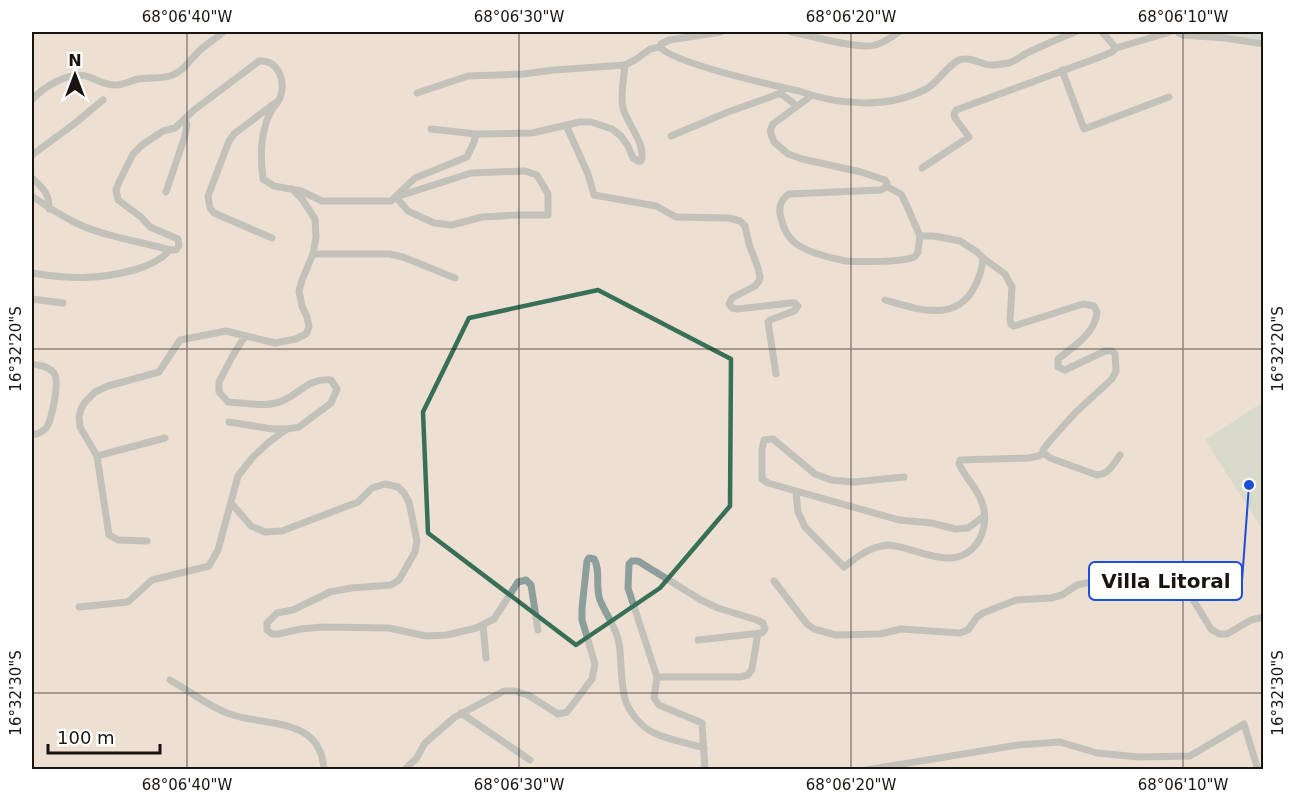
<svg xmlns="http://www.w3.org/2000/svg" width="1295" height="801" viewBox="0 0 1295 801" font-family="'DejaVu Sans',sans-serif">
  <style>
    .green { fill: #bed4c4 }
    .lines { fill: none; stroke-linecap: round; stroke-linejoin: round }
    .street { stroke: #8c9f9c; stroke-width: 7 }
    .marked { fill: none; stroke: #376f57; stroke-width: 4.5; stroke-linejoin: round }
    .ticks { fill: none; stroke: #191410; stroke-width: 1.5; stroke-opacity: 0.45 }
    .leader { fill: none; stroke: #1d4ed8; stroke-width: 2 }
    .callout-dot { fill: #1d4ed8; stroke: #fff; stroke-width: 2 }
    .callout { fill: #fff; stroke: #1d4ed8; stroke-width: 2 }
    .callout-label { font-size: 20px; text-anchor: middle; font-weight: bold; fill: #191410 }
    .neatline { fill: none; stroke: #191410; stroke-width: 2 }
    .ticks-label { font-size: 15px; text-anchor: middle; fill: #191410 }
  </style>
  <rect width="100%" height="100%" fill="#eedfd3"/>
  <path class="green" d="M1187,32h76v9l-19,-4z
    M1263,402v128l-58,-90z"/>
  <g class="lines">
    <path class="street" d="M791,32c18,3 68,18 84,13 8,-2 17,-8 24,-13
      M1102,32l14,16
      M1178,32l1,1 4,2 42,3 39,6
      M660,47c15,17 112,38 139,44 39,14 87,18 125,-1 14,-6 21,-23 35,-30 10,-4 22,4 31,5 6,0 13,-1 19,-2 7,-2 13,-8 20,-11 15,-7 31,-14 46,-20
      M1062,70l22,59 85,-32
      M417,93l51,-17 55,-2 31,-4 71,-5 10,-5 15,-11 10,-2 1,-3 8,-4 52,-8
      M780,93l17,13
      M811,96l-38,28 -3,7 4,11 14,12 14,5 59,13 24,8 2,3c-1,4 -2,5 -6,7l-92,4c-8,5 -11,14 -8,24 2,9 6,18 13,24 11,10 37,16 52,19 11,1 55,1 65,-3 5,-1 5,-3 7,-6l2,-16 -14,-32 -5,-10 -15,-8
      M32,100c11,-13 38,-30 57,-23 9,3 15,8 26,8 8,0 15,-4 23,-6 10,-2 22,0 32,-3 16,-5 22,-21 35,-30 6,-5 12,-8 18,-14
      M566,125l22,49 6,21 62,11 20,11 53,1 11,3 5,5 4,18 9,24 2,9 -1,4 -4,5 -23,12 -3,6 3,4 5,1 53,-6h5l3,3 -4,5 -24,9 -2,2 8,52
      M431,129l45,5 56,-1 48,-11h11l21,7 9,7 7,10 5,12 5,3h3c6,-16 -14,-37 -18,-53 -3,-13 1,-29 2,-43
      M671,136l57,-24 45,-16 7,-3 4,-5
      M32,155l42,-31 29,-24
      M922,168l47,-31 -14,-19 -1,-4 2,-4 144,-53 12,-5 4,-4 54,-16
      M525,171l12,4 11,19v21h-31l-35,2 -30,8 -18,-2 -26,-12 -12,-14 75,-24z
      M32,178c10,9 18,16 17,31
      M166,192l19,-56 2,-12 -2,-4
      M32,196c14,10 28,19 44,27 29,14 63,18 94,27h6l3,-4 -1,-7 -28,-12 -9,-10 -23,-17 -2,-10 3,-8 14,-28 9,-9 21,-14 12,-3 19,-18 65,-49c20,-1 27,20 21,37 -2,5 -6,8 -8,12 -3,5 -6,12 -7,17 -5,16 -4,36 -2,52l11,7 27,5 21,10h69l24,-23 52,-21 7,-15 2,-8
      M920,236h14l26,5 17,11 6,6 22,16 7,13 -2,33 1,4 3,2 69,-22 11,2 3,6c-2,22 -23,34 -39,47v8l7,3 40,-19h7l3,3 1,17 -4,8 -37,34 -26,29 -6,8 1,3 6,5 47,17c12,-1 16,-10 23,-20
      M272,238l-58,-25 -4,-5 -2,-12 21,-55 5,-7 41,-31
      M313,254h76l14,3 52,21
      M32,273c37,6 65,7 102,-3 14,-4 26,-9 36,-20
      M32,299l31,4
      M885,300c32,9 71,24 90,-14 5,-11 7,-16 8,-28
      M32,364c7,1 16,2 22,9 6,8 -2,43 -6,52 -2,4 -6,7 -11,9h-5
      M229,422l43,7h15l12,-2 32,-24 6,-14 -6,-9c-23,-2 -29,12 -47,20 -16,8 -38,3 -56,2l-9,-10v-10l13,-25 13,-21
      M97,456l68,-18
      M904,477l-50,5 -23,-2 -16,-6 -42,-35 -9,1 -2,10v29l6,4 131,37 33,3 23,6 13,-1 16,-12
      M796,492l2,20 7,15 39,40c14,-11 27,-21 45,-22 20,2 39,13 59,13 30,0 44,-33 33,-58 -5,-13 -16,-23 -22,-36l1,-4 69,-2 9,-2 6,-3
      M231,503l20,23 14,6 17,-1 76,-29 14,-14 13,-4 13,3 6,6 5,9 8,39 -2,11 -16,28 -8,5 -40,3 -21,4 -37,18 -16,3 -10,10v7l5,4h6l23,-5 21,-2 67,1 37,8 21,-1 29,-7 18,-9 24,-37 8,-2 5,5 7,45
      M147,541l-29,-1 -9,-5 -12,-79 -17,-29 -1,-10 2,-8 4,-7 10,-10 13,-6 51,-14 21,-32 46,-9 49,12 21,-4 10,-5 3,-7 -2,-10 -5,-11 -3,-15 3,-11 11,-26 3,-17 -1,-18 -13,-20 -10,-10
      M774,581l33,43 7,5 22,6 44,-1 21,-5 59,4 8,-3 9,-13 6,-4 33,-13 35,-2 11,-3 15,-10 19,-4 49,-15h12l11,3 16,16 27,44 8,5h8l24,-14 13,-3
      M79,607l49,-5 24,-22 57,-14 9,-16 20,-74 15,-19 16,-15 18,-13
      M483,625l3,33
      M698,640l64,-7 3,-4 -2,-6 -6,-3 -39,-12 -17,-8 -63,-39h-6l-3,3 -1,24 29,89 -3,21 5,7 43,18 3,47
      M657,677h83l8,-2 4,-6 6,-36
      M170,680c20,11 39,27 60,34 36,13 91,2 94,56
      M461,713l69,47
      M404,770l12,-11 9,-16 30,-26 49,-26h10l14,4 30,19 9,-2 25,-33 3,-15 -13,-44v-12l5,-47 2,-3 5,1c7,11 1,28 6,41 6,15 16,27 19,43 3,18 1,38 6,56 4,13 16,28 29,34 15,7 34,10 50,15
      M866,770l152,-25 42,-3 37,11 42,4 51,-1 54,-32 14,46"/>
  </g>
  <path d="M0 0H1295V801H0ZM598,290l133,69 -1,147 -70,82 -84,57 -148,-112 -5,-121 46,-94z" fill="#eedfd3" fill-opacity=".55" fill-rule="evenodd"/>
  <path class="marked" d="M598,290l133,69 -1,147 -70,82 -84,57 -148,-112 -5,-121 46,-94z"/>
  <path class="ticks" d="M187,32v738M519,32v738M851,32v738M1183,32v738M32,349h1232M32,693h1232"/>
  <path class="leader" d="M1249 485L1242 581"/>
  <circle class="callout-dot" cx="1249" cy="485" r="6"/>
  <rect class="callout" x="1089" y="562" width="153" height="38" rx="6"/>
  <g class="callout-label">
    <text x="1166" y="588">Villa Litoral</text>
  </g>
  <rect width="1295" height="801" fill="none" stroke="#ffffff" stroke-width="66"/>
  <g transform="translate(75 75)" stroke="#ffffff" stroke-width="4.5" paint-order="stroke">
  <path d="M0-4.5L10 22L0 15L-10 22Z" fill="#191410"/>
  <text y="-9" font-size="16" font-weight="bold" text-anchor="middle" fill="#191410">N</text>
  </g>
  <path d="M48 744v9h112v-9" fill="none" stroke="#191410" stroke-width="3"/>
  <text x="57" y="744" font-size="18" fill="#191410" stroke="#ffffff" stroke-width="4.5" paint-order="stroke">100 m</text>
  <rect x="33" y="33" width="1229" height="735" class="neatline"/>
  <g class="ticks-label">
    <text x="187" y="22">68°06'40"W</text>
    <text x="519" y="22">68°06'30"W</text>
    <text x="851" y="22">68°06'20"W</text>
    <text x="1183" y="22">68°06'10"W</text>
    <text transform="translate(16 349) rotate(-90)" y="5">16°32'20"S</text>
    <text transform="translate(1278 349) rotate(-90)" y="5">16°32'20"S</text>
    <text transform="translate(16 693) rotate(-90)" y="5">16°32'30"S</text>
    <text transform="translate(1278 693) rotate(-90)" y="5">16°32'30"S</text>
    <text x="187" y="790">68°06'40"W</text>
    <text x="519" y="790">68°06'30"W</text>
    <text x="851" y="790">68°06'20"W</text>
    <text x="1183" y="790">68°06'10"W</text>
  </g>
</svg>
